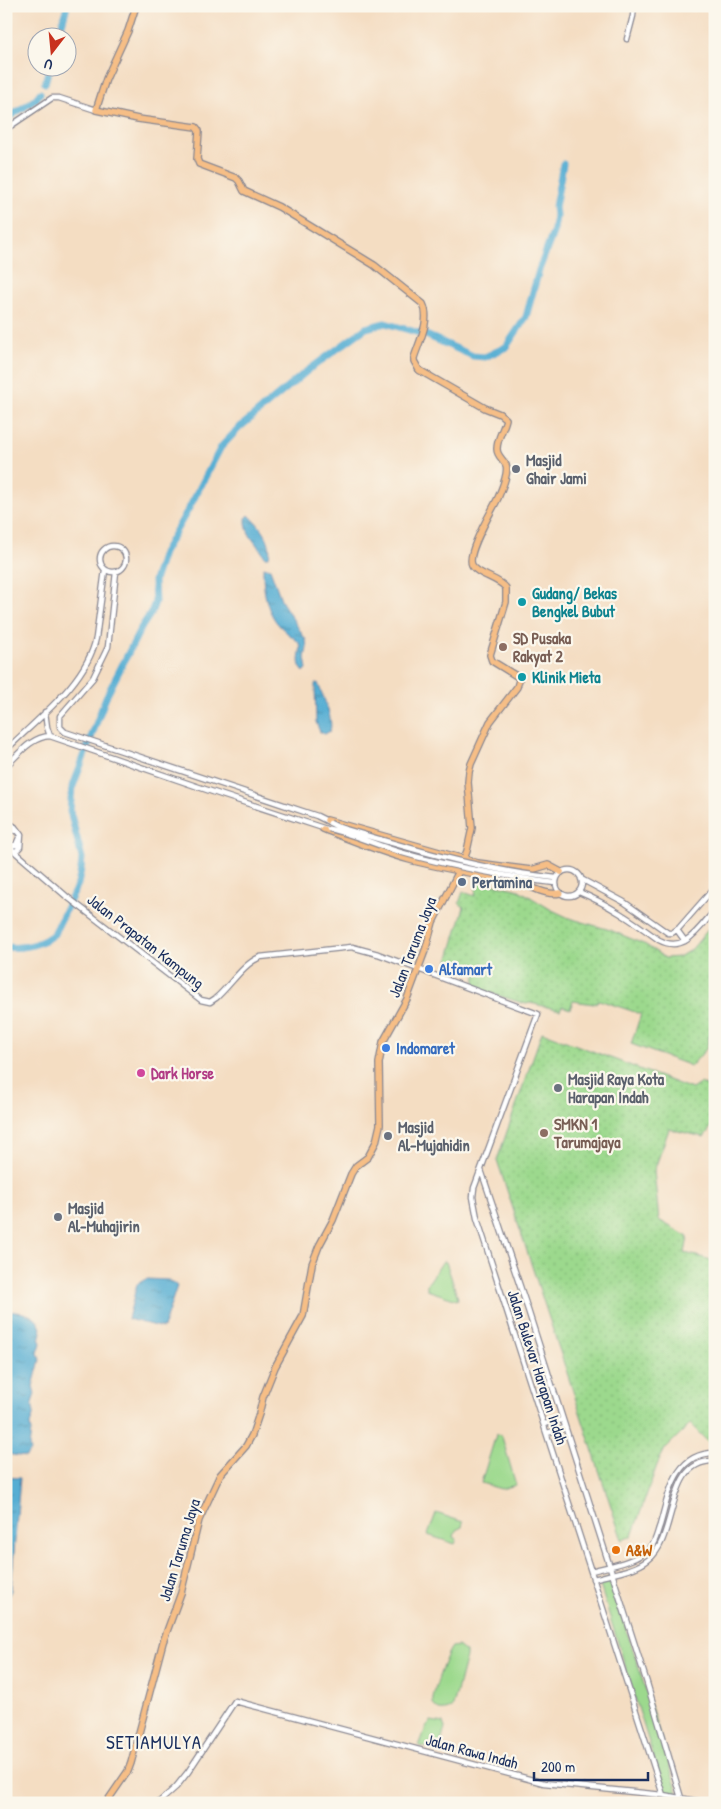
<svg xmlns="http://www.w3.org/2000/svg" width="721" height="1809" viewBox="0 0 721 1809" font-family="'Patrick Hand',sans-serif">
  <style>
    .grass { fill: url(#grass-dots); stroke: #5c8476 }
    .park { fill: #9cd98d; stroke: #5c8476 }
    .water { fill: url(#water-ripples); stroke: #386e98 }
    .lines { fill: none; stroke-linecap: round; stroke-linejoin: round }
    .river { stroke: #56aed3; stroke-width: 7 }
    .minor-casing { stroke: #888690; stroke-width: 7 }
    .major-casing { stroke: #888690; stroke-width: 8 }
    .minor { stroke: #fff; stroke-width: 4.5 }
    .major { stroke: #f6be86; stroke-width: 5.5 }
    .minor-bridge-casing { stroke: #888690; stroke-width: 7; stroke-linecap: butt }
    .minor-bridge { stroke: #fff; stroke-width: 4.5 }
    .worship-dot { fill: #6b7280; stroke: #fbf7ec; stroke-width: 2 }
    .culture-dot { fill: #0f9aa8; stroke: #fbf7ec; stroke-width: 2 }
    .education-dot { fill: #8d6e63; stroke: #fbf7ec; stroke-width: 2 }
    .service-dot { fill: #5c6f8a; stroke: #fbf7ec; stroke-width: 2 }
    .shop-dot { fill: #3f7fe0; stroke: #fbf7ec; stroke-width: 2 }
    .hotel-dot { fill: #d1479c; stroke: #fbf7ec; stroke-width: 2 }
    .food-dot { fill: #e8710a; stroke: #fbf7ec; stroke-width: 2 }
    .labels { text-anchor: middle; dominant-baseline: central; stroke-width: 4.5; stroke-linejoin: round; paint-order: stroke }
    .worship-label { font-size: 16px; font-weight: bold; fill: #5b616d; stroke: #fbf7ec; text-anchor: start }
    .culture-label { font-size: 16px; font-weight: bold; fill: #0d838f; stroke: #fbf7ec; text-anchor: start }
    .education-label { font-size: 16px; font-weight: bold; fill: #785e54; stroke: #fbf7ec; text-anchor: start }
    .service-label { font-size: 16px; font-weight: bold; fill: #4e5e75; stroke: #fbf7ec; text-anchor: start }
    .street-label { font-size: 16px; fill: #1b2f5e; stroke: #fbf7ec }
    .shop-label { font-size: 16px; font-weight: bold; fill: #366cbe; stroke: #fbf7ec; text-anchor: start }
    .hotel-label { font-size: 16px; font-weight: bold; fill: #b23c85; stroke: #fbf7ec; text-anchor: start }
    .food-label { font-size: 16px; font-weight: bold; fill: #c56008; stroke: #fbf7ec; text-anchor: start }
    .quarter-label { font-size: 19px; letter-spacing: 1px; fill: #1b2f5e; stroke: #fbf7ec }
  </style>
  <defs>
    <pattern id="grass-dots" width="8" height="8" patternUnits="userSpaceOnUse" patternTransform="scale(1.25)"><rect width="8" height="8" fill="#9cd98d"/><path d="M2 2h.1M6 6h.1" fill="none" stroke="#86bb7c" stroke-width="1.8" stroke-linecap="round"/></pattern>
    <pattern id="water-ripples" width="26" height="14" patternUnits="userSpaceOnUse" patternTransform="scale(1.25)"><rect width="26" height="14" fill="#56aed3"/><path d="M2 4q2-2 4 0t4 0M15 11q2-2 4 0t4 0" fill="none" stroke="#468eae"/></pattern>
  </defs>
  <rect width="100%" height="100%" fill="#fbf7ec"/>
  <filter id="ink" filterUnits="userSpaceOnUse"><feTurbulence type="fractalNoise" baseFrequency=".02" numOctaves="2"/><feDisplacementMap in="SourceGraphic" scale="10" xChannelSelector="R" yChannelSelector="G"/><feConvolveMatrix kernelMatrix="1 2 1 2 8 2 1 2 1" color-interpolation-filters="sRGB"/></filter>
  <filter id="wash" filterUnits="userSpaceOnUse"><feTurbulence type="fractalNoise" baseFrequency=".0096" numOctaves="4" result="noise"/><feDisplacementMap in="SourceGraphic" scale="20" xChannelSelector="R" yChannelSelector="G"/><feGaussianBlur stdDeviation="1.12" result="paint"/><feColorMatrix in="noise" values="0 0 0 0 0 0 0 0 0 0 0 0 0 0 0 0 0 1.4 0 .05"/><feComposite in="paint" operator="in"/></filter>
  <g filter="url(#wash)">
    <rect width="100%" height="100%" fill="#f4ddc2"/>
    <path class="grass" d="M477,880l42,10 31,19 19,9 41,12 36,15 19,13 14,-1 13,-8 23,-28v95l-9,33 -15,17 -60,-22 10,-30 -42,-14 -5,4 -21,-3 -3,8 -8,-3 -2,4 -30,-7 -4,1 -52,-16 3,-18 -29,-9 16,-54 -5,-4 4,-11 12,4z
      M542,1032l150,57 9,-6 14,8v31l-11,15 -35,-8 -15,42 5,49 29,17 -3,16 30,8v188l-25,-25 -25,25 -8,16 -25,71 -10,4 -125,-380z"/>
    <path class="park" d="M443,1261l3,1 12,36 -1,2 -30,-10v-5z
      M498,1434l4,3 14,48 -15,4 -20,-6 15,-48z
      M436,1513l27,9 -1,5 -6,3 -2,7 3,2 -2,5 -27,-9z
      M609,1578l28,84 41,131 -2,2 -11,-1 -66,-212z
      M458,1646l8,6v5l-13,50c-7,4 -17,6 -20,-4 -2,-7 14,-51 19,-56z
      M431,1721l12,2 2,5 -6,22 -20,-4 8,-21z"/>
    <path class="water" d="M249,515c11,11 24,25 20,42h-4c-8,-15 -20,-21 -19,-39z
      M264,567l6,2 12,33 24,38 1,8 -2,10 2,11 -3,3c-8,-8 -4,-17 -3,-26 -5,-8 -11,-10 -17,-16 -18,-15 -21,-40 -21,-61z
      M318,683c4,12 16,36 12,48l-5,3 -5,-2 -4,-10 -1,-38z
      M146,1279l23,1 8,6 -14,42 -35,-9 9,-35z
      M6,1311c18,2 32,1 36,22l-3,5 2,5 -3,10 2,7 -7,26 2,8 -3,9 2,10 -4,12 1,7 -2,15 1,4 -4,6 -20,-3z
      M6,1477l14,1 -9,112 -5,11z"/>
    <g class="lines">
      <path class="river" d="M58,38l9,-32
        M45,83l4,-15
        M6,119l30,-20 4,-6
        M6,947c18,2 34,-2 48,-13l24,-50 3,-15 1,-11 -12,-47 2,-22 34,-92 35,-69 10,-15 4,-11 -1,-21 9,-28 25,-43 33,-63 18,-19 68,-57 59,-43 19,-5 41,12 47,21 12,1 21,-10 20,-30 13,-47 15,-40 2,-15 -1,-8 8,-43"/>
    </g>
  </g>
  <g filter="url(#ink)">
    <g class="lines">
      <g class="minor-casing">
        <path id="minor" d="M627,39l6,-23 1,-10
          M6,129l46,-31h7l37,12
          M100 559a13 13 0 1 1 26 0a13 13 0 1 1-26 0Z
          M116,572l-8,75 -15,31 -33,38v11l5,5 252,84 12,6
          M45,712l2,15 3,9 169,58 107,35
          M6,750c31,-31 81,-68 90,-112l9,-68
          M6,766c13,-12 25,-29 44,-30
          M6,821l9,6 6,8 -1,12 -5,5
          M6,826l9,5
          M6,844l60,52 135,104 9,2 6,-4c15,-13 26,-33 44,-41l92,-10 26,7 160,60 -64,174 -1,9 4,21 186,577
          M9,846l7,-1 3,-7
          M556 883a13 13 0 1 1 26 0a13 13 0 1 1-26 0Z
          M540,876l16,2
          M581,879l43,23 44,31h4l7,-5 36,-41
          M539,881l16,2
          M579,892c29,12 54,29 80,48 26,14 40,-12 56,-30
          M677,930l8,11
          M481,1170l47,140 119,373 34,115
          M544,1424l18,-4
          M547,1433l18,-5
          M591,1571c19,-5 46,-9 60,-24 5,-6 6,-14 9,-22 9,-31 14,-72 55,-72
          M593,1579c17,-5 41,-8 55,-19 31,-23 16,-101 67,-99
          M158,1803l18,-16 12,-15 47,-71 309,82 119,12 44,8"/>
      </g>
      <g class="major-casing">
        <path id="major" d="M327,820l151,43 53,7 17,-5 13,7
          M323,829c28,11 57,23 87,31 35,9 71,15 106,22 15,3 28,14 44,11
          M106,1803l22,-32 3,-8 32,-121 18,-49 18,-73 21,-45 26,-29 6,-11 7,-21 4,-17 12,-30 28,-51 9,-52 7,-18 14,-26 18,-46 5,-8 12,-9 8,-15 4,-17 -1,-62 4,-21 24,-43 19,-51 7,-26 26,-51 8,-20 5,-23 -4,-46 1,-10 2,-8 19,-42 27,-35 2,-7 -1,-3 -26,-16 -2,-6 16,-53v-14c-7,-10 -29,-13 -34,-23 -6,-12 20,-54 26,-67 3,-8 11,-24 8,-33 -3,-6 -9,-9 -9,-16 0,-11 7,-20 9,-30l-6,-5 -15,-6 -66,-38 -5,-9v-3c5,-16 17,-38 9,-54l-49,-39 -95,-58 -35,-16 -5,-10 -3,-3 -37,-14 -2,-5 2,-28 -3,-4 -58,-8 -42,-9 10,-31 22,-48 8,-25"/>
      </g>
      <use href="#minor" class="minor"/>
      <use href="#major" class="major"/>
      <g class="minor-bridge-casing">
        <path id="minor-bridge" d="M330,823l8,4c67,20 133,40 202,49
          M329,829c25,5 49,17 74,24 44,13 91,21 136,28"/>
      </g>
      <use href="#minor-bridge" class="minor-bridge"/>
    </g>
  </g>
  <g class="worship-dot">
    <circle cx="516" cy="469" r="5"/>
    <circle cx="558" cy="1088" r="5"/>
    <circle cx="388" cy="1136" r="5"/>
    <circle cx="58" cy="1217" r="5"/>
  </g>
  <g class="culture-dot">
    <circle cx="522" cy="602" r="5"/>
    <circle cx="522" cy="677" r="5"/>
  </g>
  <g class="education-dot">
    <circle cx="503" cy="647" r="5"/>
    <circle cx="544" cy="1133" r="5"/>
  </g>
  <circle class="service-dot" cx="462" cy="882" r="5"/>
  <g class="shop-dot">
    <circle cx="429" cy="969" r="5"/>
    <circle cx="386" cy="1048" r="5"/>
  </g>
  <circle class="hotel-dot" cx="141" cy="1073" r="5"/>
  <circle class="food-dot" cx="616" cy="1550" r="5"/>
  <g class="labels">
    <g class="worship-label">
      <text x="526" y="460">Masjid<tspan x="526" dy="18">Ghair Jami</tspan></text>
      <text x="568" y="1079">Masjid Raya Kota<tspan x="568" dy="18">Harapan Indah</tspan></text>
      <text x="398" y="1127">Masjid<tspan x="398" dy="18">Al-Mujahidin</tspan></text>
      <text x="68" y="1208">Masjid<tspan x="68" dy="18">Al-Muhajirin</tspan></text>
    </g>
    <g class="culture-label">
      <text x="532" y="593">Gudang/ Bekas<tspan x="532" dy="18">Bengkel Bubut</tspan></text>
      <text x="532" y="677">Klinik Mieta</text>
    </g>
    <g class="education-label">
      <text x="513" y="638">SD Pusaka<tspan x="513" dy="18">Rakyat 2</tspan></text>
      <text x="554" y="1124">SMKN 1<tspan x="554" dy="18">Tarumajaya</tspan></text>
    </g>
    <g class="service-label">
      <text x="472" y="882">Pertamina</text>
    </g>
    <g class="street-label">
      <text transform="translate(146 941) rotate(38)">Jalan Prapatan Kampung</text>
      <text transform="translate(412 947) rotate(-69)">Jalan Taruma Jaya</text>
      <text transform="translate(538 1367) rotate(72)">Jalan Bulevar Harapan Indah</text>
      <text transform="translate(179 1550) rotate(-73)">Jalan Taruma Jaya</text>
      <text transform="translate(472 1751) rotate(15)">Jalan Rawa Indah</text>
    </g>
    <g class="shop-label">
      <text x="439" y="969">Alfamart</text>
      <text x="396" y="1048">Indomaret</text>
    </g>
    <g class="hotel-label">
      <text x="151" y="1073">Dark Horse</text>
    </g>
    <g class="food-label">
      <text x="626" y="1550">A&amp;W</text>
    </g>
    <g class="quarter-label">
      <text x="154" y="1742">SETIAMULYA</text>
    </g>
  </g>
  <rect width="721" height="1809" fill="none" stroke="#fbf7ec" stroke-width="25"/>
  <g transform="translate(52 52) rotate(196)"><circle r="24" fill="#fbf7ec" stroke="#a1a7b3"/>
  <path d="M0-4L9 19L0 12L-9 19Z" fill="#c8321e"/>
  <text y="-8" font-size="14" font-weight="bold" text-anchor="middle" fill="#1b2f5e">U</text>
  </g>
  <path d="M534 1772v8h114v-8" fill="none" stroke="#1b2f5e" stroke-width="2.5"/>
  <text x="541" y="1772" font-size="15" fill="#1b2f5e" stroke="#fbf7ec" stroke-width="4" paint-order="stroke">200 m</text>
</svg>
